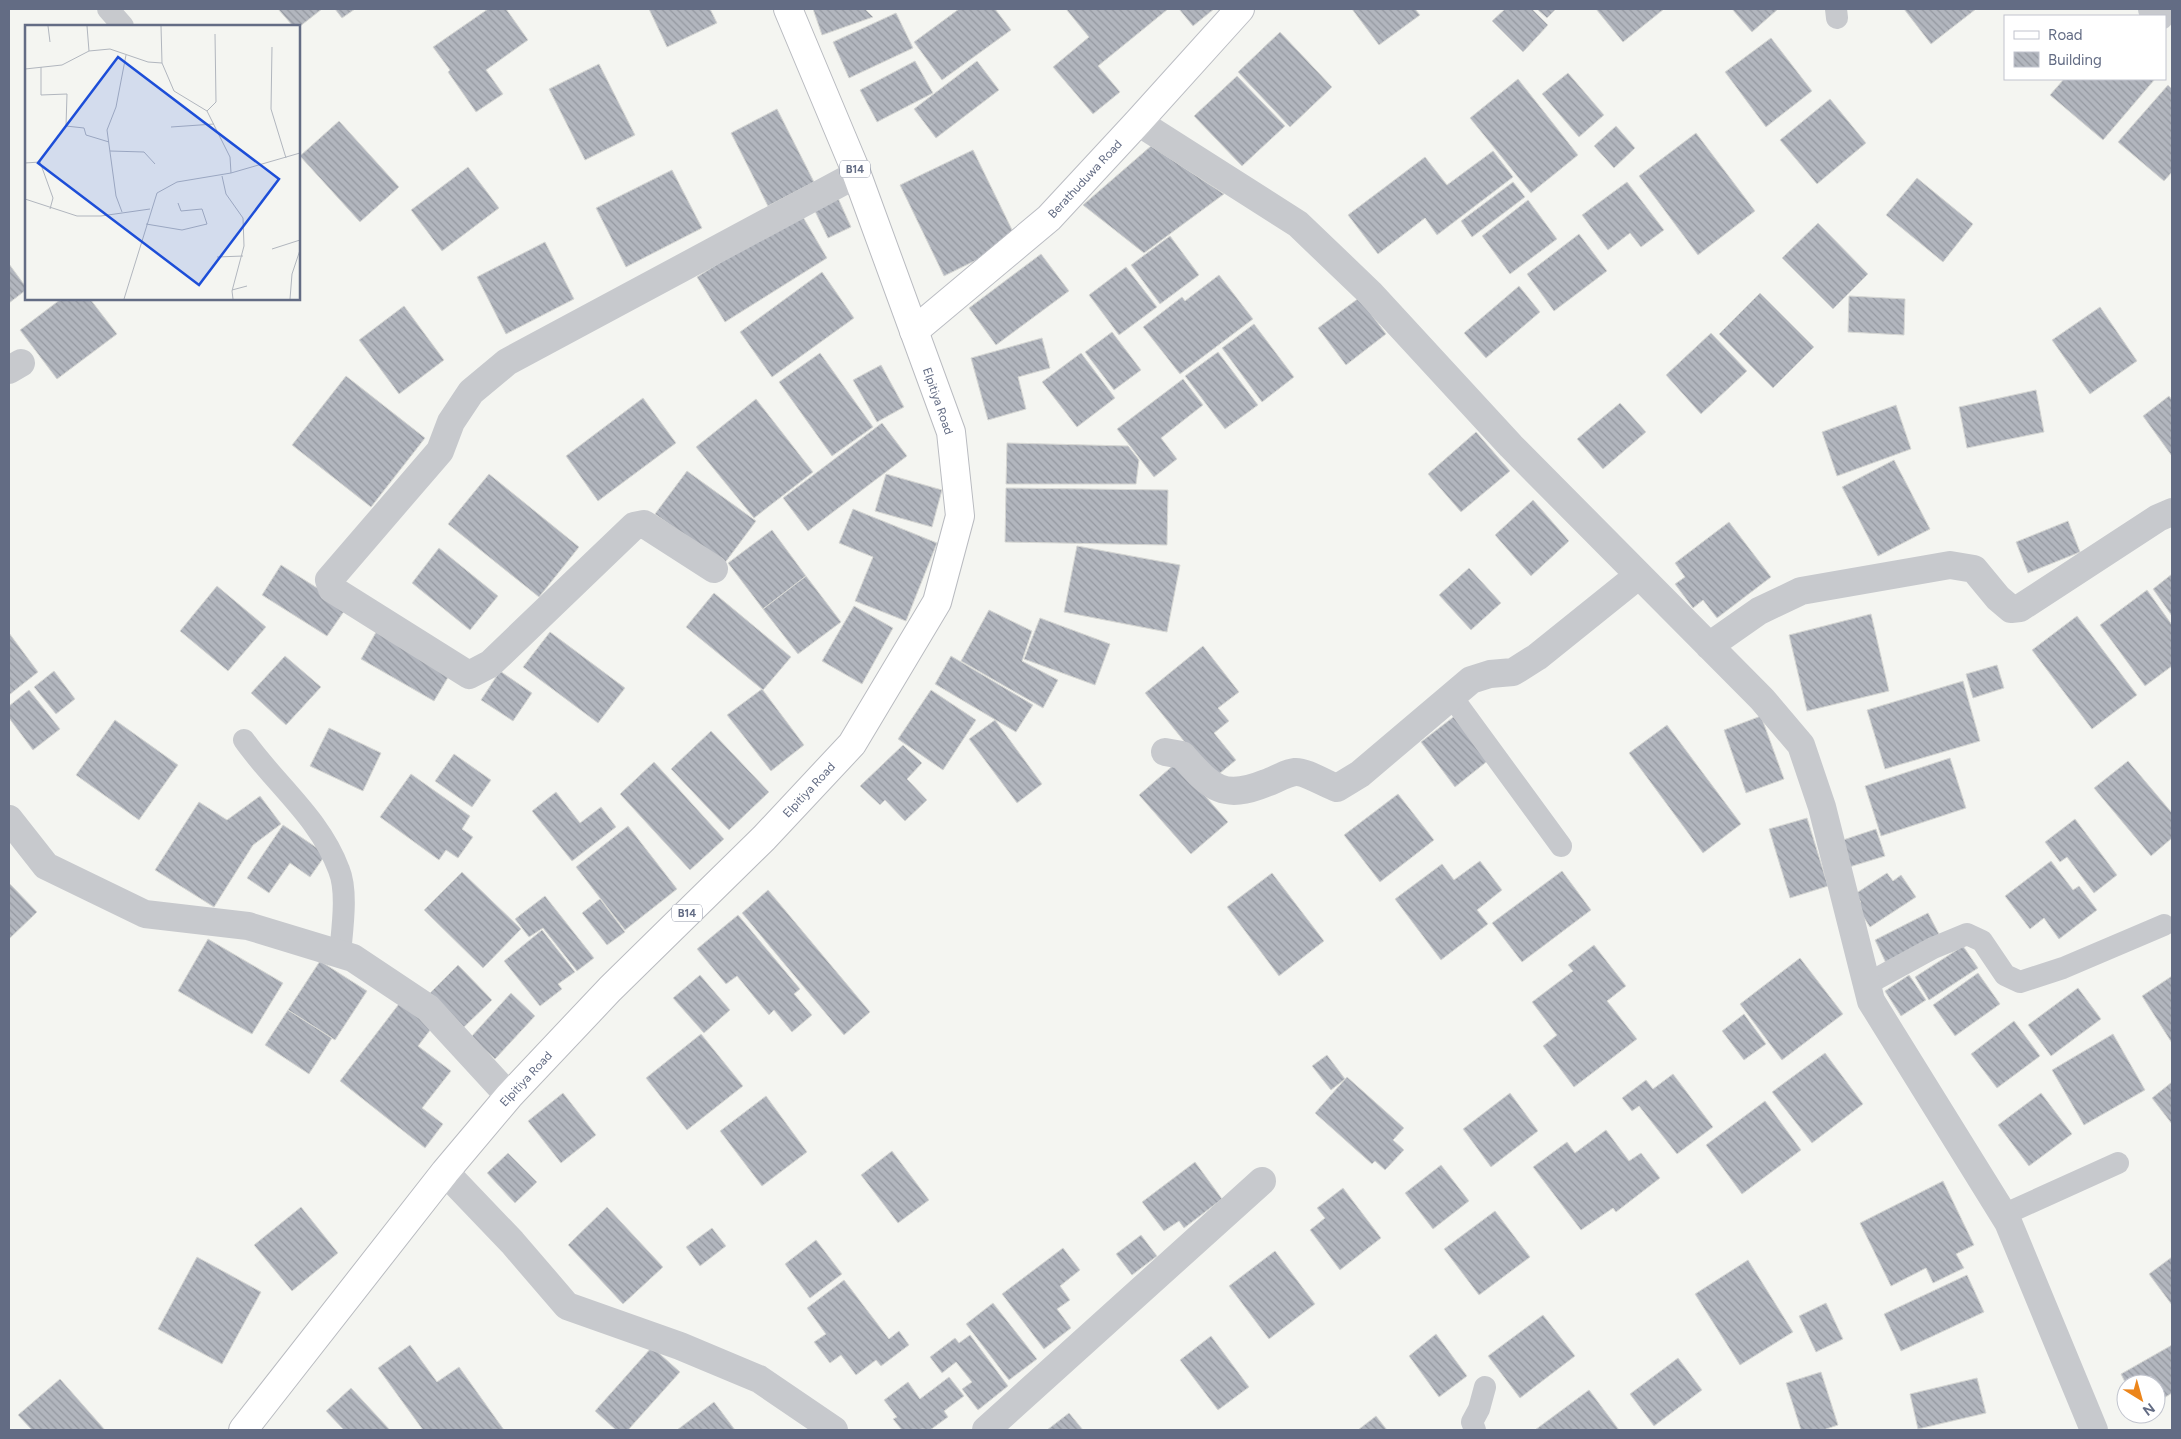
<svg xmlns="http://www.w3.org/2000/svg" width="2181" height="1439" viewBox="0 0 2181 1439" font-family="Figtree,sans-serif">
  <style>
    .building { fill: url(#building-back-hatch); stroke: #d6d7d4 }
    .lines { fill: none; stroke-linecap: round; stroke-linejoin: round }
    .secondary-casing { stroke: #bbbdc3; stroke-width: 30 }
    .primary-casing { stroke: #b9bbc0; stroke-width: 30 }
    .lane { stroke: #c7c9cd; stroke-width: 22 }
    .street { stroke: #c7c9cd; stroke-width: 28 }
    .secondary { stroke: #fff; stroke-width: 28 }
    .primary { stroke: #fff; stroke-width: 28 }
    .labels { text-anchor: middle; dominant-baseline: central; stroke-width: 5; stroke-linejoin: round; paint-order: stroke }
    .shield { fill: #fff; stroke: #9298a9; stroke-width: 1 }
    .shield-label { font-size: 11px; font-weight: bold; fill: #636c84 }
    .street-label { font-size: 12px; fill: #636c84; stroke: #fff }
    .inset-road { fill: none; stroke: #b1b6be; stroke-width: 1 }
    .view { fill: #1d4ed8; fill-opacity: 0.15; stroke: #1d4ed8; stroke-width: 2.5 }
    .inset-edge { fill: none; stroke: #636c84; stroke-width: 2.5 }
  </style>
  <defs>
    <pattern id="building-back-hatch" width="6" height="6" patternUnits="userSpaceOnUse" patternTransform="scale(1.25)"><rect width="6" height="6" fill="#b2b6be"/><path d="M-1 5l2 2M0 0l6 6M5-1l2 2" fill="none" stroke="#9498a0"/></pattern>
  </defs>
  <rect width="100%" height="100%" fill="#f4f5f1"/>
  <path class="building" d="M278,9h44l-23,18 -6,-1z
    M335,9h20l-13,9z
    M488,9h18l22,31 -42,30 17,24 -27,18 -28,-40 2,-2 -17,-23z
    M649,9h61l7,14 -50,24z
    M813,9h52l8,8 -51,18z
    M959,9h36l16,21 -69,50 -28,-38z
    M1066,9h102l-70,57 22,26 -27,22 -40,-47 36,-30z
    M1179,9h35l-21,17z
    M1352,9h63l5,6 -41,30z
    M1505,9h27l16,16 -25,27 -31,-31z
    M1537,9h19l-9,9z
    M1596,9h68l-41,33z
    M1732,9h46l-26,23z
    M1904,9h72l-45,35z
    M896,13l17,35 -64,30 -16,-36z
    M1280,32l52,55 -42,40 -52,-55z
    M1771,38l41,53 -46,36 -41,-55z
    M915,61l18,32 -56,29 -17,-32z
    M977,61l22,29 -63,48 -22,-29z
    M599,64l36,71 -50,25 -36,-71z
    M1568,73l36,42 -25,22 -37,-43z
    M1237,76l48,50 -43,40 -48,-50z
    M1518,79l60,76 -47,38 -61,-75z
    M2064,79h91l-52,61 -53,-45z
    M2168,85l4,4v83l-8,9 -46,-39z
    M1830,99l36,44 -49,41 -37,-44z
    M777,109l37,73 -46,24 -37,-73z
    M339,121l60,66 -39,35 -60,-66z
    M1616,126l19,22 -21,20 -20,-22z
    M1696,133l59,78 -57,44 -59,-79z
    M1151,146l73,48 -80,59 -61,-48z
    M973,150l44,90 -73,36 -44,-91z
    M1493,151l20,26 -76,58 -12,-17 -47,36 -30,-39 77,-58 22,28z
    M468,167l31,41 -57,43 -31,-41z
    M672,170l30,58 -76,39 -30,-59z
    M1917,178l56,46 -30,38 -57,-47z
    M1513,182l12,15 -53,40 -11,-16z
    M1627,182l37,48 -23,17 -11,-14 -22,17 -26,-35z
    M837,196l14,31 -23,11 -15,-31z
    M1528,200l29,39 -47,35 -28,-38z
    M800,212l27,46 -102,64 -28,-45z
    M1818,223l50,51 -35,35 -51,-51z
    M1579,234l28,37 -53,40 -27,-37z
    M1170,236l29,39 -39,29 -29,-39z
    M545,242l29,57 -68,35 -29,-57z
    M1041,254l28,37 -73,54 -27,-37z
    M9,264l17,23v3l-17,13z
    M1126,267l31,40 -38,28 -30,-40z
    M822,272l32,46 -82,59 -32,-45z
    M1219,275l34,44 -73,55 -37,-47 39,-30 3,4z
    M1519,286l21,26 -54,46 -22,-25z
    M1760,293l54,54 -41,41 -54,-54z
    M1849,296l56,3 -1,36 -56,-3z
    M1359,298l27,36 -40,31 -28,-37z
    M61,299h29l27,35 -60,45 -37,-49z
    M404,306l40,54 -45,34 -40,-54z
    M2100,307l37,54 -47,33 -38,-54z
    M1254,324l40,53 -32,25 -40,-54z
    M1112,332l29,38 -27,20 -29,-38z
    M1711,333l36,38 -46,43 -35,-39z
    M1042,338l8,30 -32,9 8,32 -38,11 -17,-62z
    M1218,352l40,53 -33,24 -40,-53z
    M820,353l53,74 -41,29 -53,-74z
    M1081,353l34,45 -38,29 -35,-45z
    M881,365l23,42 -27,15 -24,-42z
    M346,376l79,62 -54,69 -79,-62z
    M1183,379l20,26 -42,33 16,21 -23,18 -37,-48z
    M2036,390l8,42 -77,16 -8,-41z
    M2169,396l3,4v56l-29,-40z
    M643,398l33,45 -78,58 -32,-45z
    M756,399l57,73 -59,46 -58,-71z
    M1620,403l26,29 -43,37 -26,-30z
    M1896,405l15,44 -74,27 -15,-44z
    M882,423l25,33 -99,75 -25,-33z
    M1476,432l34,39 -49,41 -33,-38z
    M1007,443l121,3 11,14 -3,24h-130z
    M1894,460l36,69 -52,27 -36,-69z
    M687,471l69,50 -32,43 -69,-50z
    M489,474l90,73 -40,50 -91,-73z
    M886,474l56,16 -10,37 -57,-16z
    M1006,488l162,2 -1,55 -162,-3z
    M1533,500l36,41 -38,35 -36,-41z
    M853,509l84,34 -31,78 -51,-20 18,-44 -34,-14z
    M2068,521l12,31 -52,21 -12,-31z
    M1729,522l42,55 -54,41 -14,-18 -10,8 -18,-24 10,-7 -10,-14z
    M772,530l34,46 -43,33 -35,-46z
    M1077,546l103,19 -13,67 -103,-20z
    M439,548l59,48 -28,34 -58,-47z
    M281,565l66,42 -20,29 -65,-41z
    M1469,568l32,35 -30,27 -32,-35z
    M2172,574v42l-19,-27z
    M806,576l35,46 -43,32 -35,-45z
    M217,586l49,41 -38,44 -48,-40z
    M2147,590l25,35v41l-27,20 -45,-61z
    M714,593l77,64 -28,33 -77,-63z
    M854,606l39,22 -31,56 -40,-23z
    M989,610l43,21 -10,30 36,19 -15,28 -82,-47z
    M1871,614l18,77 -82,20 -18,-76z
    M2077,616l60,79 -45,34 -60,-79z
    M1040,618l70,26 -15,41 -71,-26z
    M379,627l74,42 -19,32 -73,-42z
    M550,632l75,56 -27,35 -75,-56z
    M9,633l29,39 -29,23z
    M1203,646l36,46 -21,16 11,13 -15,12 22,27 -22,18 -69,-85z
    M285,656l36,31 -35,38 -35,-32z
    M951,656l82,49 -17,27 -81,-48z
    M1997,665l7,23 -31,10 -7,-24z
    M54,671l21,28 -19,15 -22,-27z
    M500,671l32,22 -19,28 -32,-21z
    M1963,681l17,60 -95,28 -18,-59z
    M762,689l42,56 -33,26 -44,-56z
    M29,690l31,39 -27,21 -24,-32v-12z
    M931,690l45,30 -33,50 -45,-31z
    M1456,715l34,44 -35,28 -34,-45z
    M1761,716l23,63 -38,14 -22,-63z
    M115,720l63,45 -39,55 -63,-45z
    M995,720l47,64 -25,19 -48,-64z
    M1667,725l74,99 -38,29 -74,-100z
    M329,728l52,25 -18,38 -53,-25z
    M711,731l58,61 -40,38 -58,-61z
    M903,745l19,18 -15,16 20,21 -22,21 -20,-21 -5,5 -20,-19z
    M454,754l37,26 -19,27 -37,-26z
    M1950,758l16,50 -85,28 -16,-50z
    M2128,761l44,52v25l-21,18 -57,-68z
    M654,762l70,77 -34,31 -70,-76z
    M1176,763l52,59 -37,32 -52,-59z
    M411,774l59,42 -8,13 11,8 -15,21 -12,-8 -7,10 -59,-43z
    M556,792l24,31 21,-16 15,20 -44,34 -40,-50z
    M1398,794l36,46 -54,42 -36,-47z
    M260,796l21,28 -28,21 -39,62 -59,-37 44,-68 28,18z
    M1807,818l21,68 -38,12 -21,-69z
    M2075,819l42,56 -23,18 -27,-36 -7,5 -15,-20z
    M283,825l43,29 -16,23 -20,-14 -21,30 -22,-15z
    M628,826l49,63 -52,41 -49,-63z
    M1876,829l9,27 -39,12 -9,-26z
    M1480,861l22,29 -25,20 11,14 -47,36 -46,-61 47,-35 12,16z
    M2051,861l22,29 6,-4 18,24 -38,29 -15,-21 -14,11 -25,-33z
    M1562,871l29,39 -69,52 -30,-39z
    M462,872l59,57 -38,39 -59,-58z
    M1272,873l52,68 -45,35 -52,-69z
    M1887,873l6,8 8,-6 15,22 -46,30 -14,-22 5,-3 -6,-8z
    M9,883l28,29 -28,27z
    M768,890l102,122 -26,23 -102,-122z
    M545,896l49,62 -17,13 -34,-43 -14,9 -14,-18z
    M600,899l25,33 -18,13 -25,-32z
    M1928,913l12,23 -54,27 -11,-23z
    M738,915l62,74 -6,5 18,21 -20,17 -18,-22 -5,5 -32,-39 -11,8 -29,-35z
    M542,930l33,42 -17,12 4,5 -22,17 -36,-45z
    M208,939l75,44 -31,51 -74,-43z
    M1594,945l32,41 -19,15 30,38 -63,48 -31,-41 14,-11 -25,-33 41,-31 -5,-6z
    M1963,946l15,22 -49,32 -14,-23z
    M1800,958l43,56 -61,46 -42,-56z
    M320,961l47,30 -32,49 -47,-30z
    M458,965l34,35 -29,28 -34,-34z
    M1978,973l22,31 -45,32 -22,-31z
    M700,975l30,35 -26,23 -31,-35z
    M1909,975l17,25 -25,16 -16,-25z
    M2172,976v67l-30,-47z
    M2078,988l23,31 -50,37 -23,-31z
    M511,993l24,23 -40,43 -24,-22z
    M402,1000l32,25 -16,21 33,25 -29,37 21,16 -18,24 -85,-67z
    M288,1010l44,28 -23,36 -44,-29z
    M1744,1014l22,30 -22,16 -22,-29z
    M2014,1021l26,35 -43,32 -26,-34z
    M701,1034l42,52 -56,44 -41,-52z
    M2113,1034l32,56 -61,35 -32,-55z
    M1825,1053l38,51 -51,39 -40,-51z
    M1327,1055l18,24 -14,11 -19,-24z
    M1673,1074l40,53 -36,27 -38,-48 -7,5 -10,-13 24,-18 7,9z
    M1347,1077l57,51 -11,12 11,10 -19,20 -10,-9 -3,3 -57,-51z
    M2172,1082v42l-20,-26z
    M563,1093l33,42 -35,28 -33,-42z
    M1510,1093l28,38 -47,36 -28,-38z
    M2041,1093l31,41 -43,32 -31,-41z
    M766,1096l41,56 -45,34 -42,-55z
    M1765,1101l36,49 -59,44 -36,-49z
    M1606,1130l23,31 12,-8 19,25 -44,34 -3,-4 -32,22 -48,-63 34,-25 8,11z
    M892,1151l37,49 -31,23 -37,-48z
    M508,1153l29,29 -22,21 -28,-30z
    M1195,1162l27,37 -38,29 -5,-7 -15,10 -22,-29z
    M1441,1165l28,36 -36,28 -28,-36z
    M1943,1181l31,64 -18,9 8,14 -31,15 -7,-15 -35,18 -31,-63z
    M1343,1188l38,50 -41,32 -30,-40 15,-12 -8,-10z
    M301,1207l37,46 -46,38 -38,-46z
    M607,1207l56,60 -40,37 -55,-59z
    M1495,1211l35,46 -51,38 -35,-46z
    M712,1228l14,18 -26,20 -14,-19z
    M1141,1235l16,21 -25,19 -16,-21z
    M816,1240l26,34 -32,24 -25,-34z
    M1063,1248l17,22 -20,16 10,14 -13,9 14,19 -27,21 -42,-55z
    M1275,1251l40,53 -46,35 -40,-53z
    M197,1257l64,35 -39,72 -64,-35z
    M2172,1257v48l-23,-31z
    M1748,1260l45,72 -53,33 -45,-71z
    M1967,1275l17,37 -83,39 -17,-37z
    M844,1280l45,59 10,-8 10,14 -28,21 -5,-6 -20,15 -15,-20 -11,8 -16,-21 12,-8 -19,-26z
    M993,1303l44,56 -28,21 -43,-56z
    M1826,1303l17,36 -27,13 -17,-36z
    M1543,1315l32,41 -55,42 -32,-42z
    M1436,1334l31,42 -28,21 -30,-41z
    M970,1335l38,51 -30,24 -16,-21 10,-7 -16,-20 -14,11 -12,-16 25,-19 4,5z
    M1211,1336l38,51 -31,23 -38,-50z
    M410,1345l27,37 22,-15 45,63h-81l-45,-62z
    M2172,1345v48l-16,10v-19h-30l-5,-10z
    M652,1347l28,25 -52,58h-12l-21,-19z
    M1678,1358l24,32 -48,36 -24,-32z
    M1821,1372l17,53 -15,5h-22l-15,-47z
    M949,1377l15,19 -20,15 4,6 -18,13 -8,-1 -2,1h-18l-9,-11 4,-2 -13,-17 24,-18 12,17z
    M1977,1378l9,35 -68,16 -8,-35z
    M60,1379l45,51h-73l-14,-15z
    M351,1388l39,42h-46l-18,-19z
    M1589,1390l30,40h-84z
    M714,1402l21,28h-58z
    M1069,1413l14,17h-36z
    M1376,1416l11,14h-29z"/>
  <g class="lines">
    <g class="secondary-casing">
      <path id="secondary" d="M914,331l135,-113 89,-96 102,-113"/>
    </g>
    <g class="primary-casing">
      <path id="primary" d="M243,1430l202,-258 64,-76 101,-107 154,-151 88,-94 85,-142 23,-86 -9,-84 -98,-268 -65,-155"/>
    </g>
    <path class="lane" d="M108,9l15,17
      M1836,9l1,9
      M1452,697l109,149
      M244,740c31,44 76,78 95,130 9,22 3,60 1,84
      M1867,984l66,-36 34,-14 15,7 23,34 15,7 43,-14 101,-43
      M2003,1215l115,-52
      M1475,1430l-3,-8 7,-13 6,-22"/>
    <path class="street" d="M2152,9l8,7
      M1138,122l160,102 72,69 141,153 251,253 39,46 21,62 49,194 137,221 86,208
      M9,370l12,-7
      M714,569l-70,-45 -10,2 -144,138 -21,11 -137,-86 -3,-9 111,-129 11,-29 20,-30 36,-30 350,-188
      M1709,646l50,-35 42,-20 149,-26 24,4 24,29 13,11 9,-1 138,-90 14,-6
      M1165,752l17,3c29,32 40,46 84,28 9,-3 20,-10 29,-11 10,-1 31,12 42,16l23,-14 111,-94 19,-6 23,-2 24,-15 102,-82
      M9,819l37,47 99,48 103,12 105,32 75,50 81,88
      M445,1172l67,70 55,64 113,40 79,33 75,51
      M986,1430l276,-249"/>
    <use href="#secondary" class="secondary"/>
    <use href="#primary" class="primary"/>
  </g>
  <g class="labels">
    <g class="shield">
      <rect x="840" y="160.5" width="30" height="17" rx="4"/>
      <rect x="672" y="904.5" width="30" height="17" rx="4"/>
    </g>
    <g class="shield-label">
      <text x="855" y="169">B14</text>
      <text x="687" y="913">B14</text>
    </g>
    <g class="street-label">
      <text transform="translate(1085 179) rotate(-47)">Berathuduwa Road</text>
      <text transform="translate(938 401) rotate(71)">Elpitiya Road</text>
      <text transform="translate(809 790) rotate(-47)">Elpitiya Road</text>
      <text transform="translate(526 1079) rotate(-47)">Elpitiya Road</text>
    </g>
  </g>
  <g transform="translate(25 25)">
    <rect width="275" height="275" fill="#f4f5f1"/>
    <path class="inset-road" d="M23,1l2,16M62,1l2,25M136,1l1,37M247,22l-1,62 15,49M16,42v28l26,-1 -1,32 18,2 2,7 23,7M0,44l37,-4 27,-14 21,-2 38,13 14,1 12,28 33,20 23,46 1,16M182,86l9,-9 -1,-68M146,102l43,-3M85,126l34,1 11,12M0,138l15,-1 13,36 -3,11M197,151l4,18 17,24 1,28 -12,45 1,8M0,174l52,17h24l49,-7M97,187l-6,-16 -9,-66 9,-23 10,-52M121,199l36,6 25,-6 -5,-15 -21,2 -3,-8M247,224l28,-9M192,232l26,-1M207,265l15,-4M99,274l33,-106 20,-11 54,-9 69,-20M265,274l2,-25 8,-24"/>
    <path class="view" d="M93,32l161,122 -80,106 -161,-122z"/>
    <rect width="275" height="275" class="inset-edge"/>
  </g>
  <rect width="2181" height="1439" fill="none" stroke="#636c84" stroke-width="20"/>
  <rect x="2004" y="15" width="162" height="65" fill="#ffffff" stroke="#c1c4ce"/>
  <rect x="2014" y="31" width="25" height="8" fill="#ffffff" stroke="#c1c4ce"/>
  <text x="2048" y="40" font-size="15" fill="#636c84">Road</text>
  <rect x="2014" y="52" width="25" height="15" fill="url(#building-back-hatch)" stroke="#c1c4ce"/>
  <text x="2048" y="65" font-size="15" fill="#636c84">Building</text>
  <g transform="translate(2141 1399) rotate(143)"><circle r="24" fill="#ffffff" stroke="#c1c4ce"/>
  <path d="M0-4L9 19L0 12L-9 19Z" fill="#ec851b"/>
  <text y="-8" font-size="14" font-weight="bold" text-anchor="middle" fill="#636c84">N</text>
  </g>
</svg>
